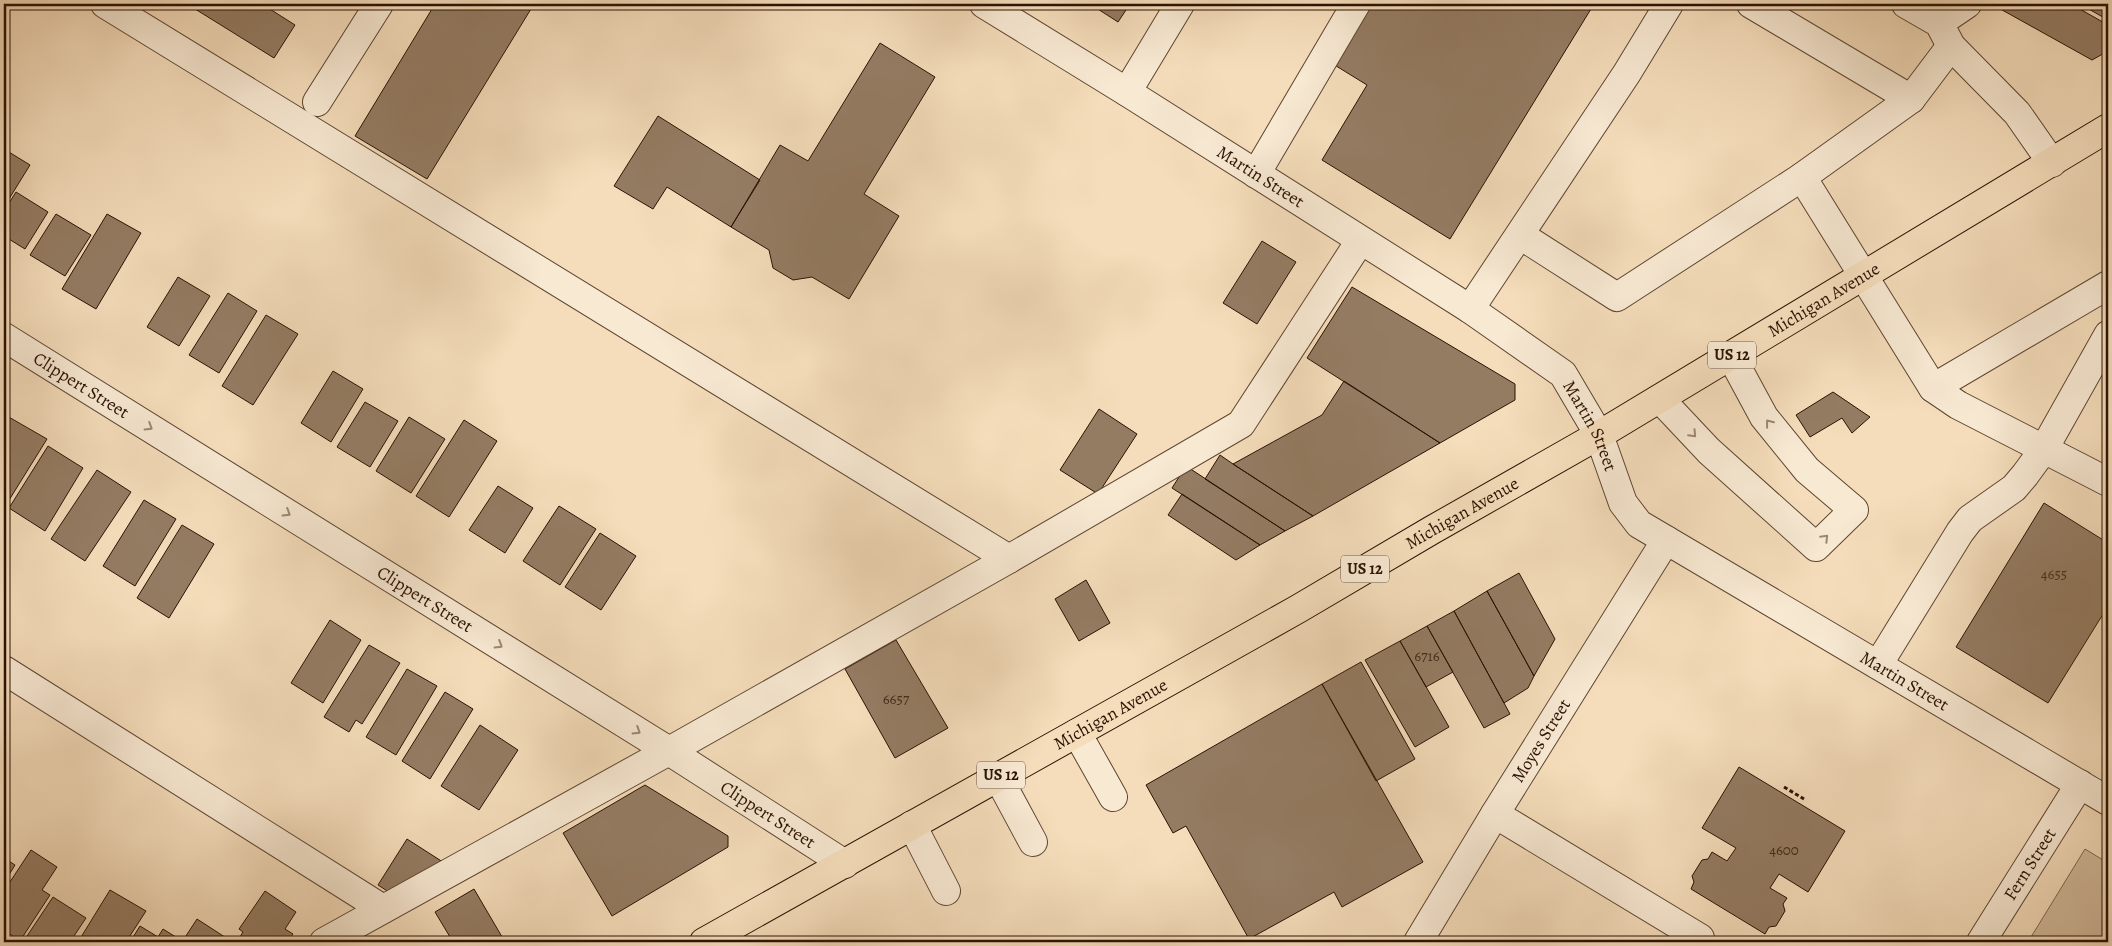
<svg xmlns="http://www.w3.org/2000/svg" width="2112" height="946" viewBox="0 0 2112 946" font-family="Alegreya,serif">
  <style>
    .green { fill: #d2ba9c; stroke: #7e6650 }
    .building { fill: #947c63; stroke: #2a1203 }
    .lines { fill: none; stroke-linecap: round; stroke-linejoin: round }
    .minor-casing { stroke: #5d4531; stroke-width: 30 }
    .major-casing { stroke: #2a1203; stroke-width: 30 }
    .path { stroke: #2a1203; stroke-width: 3; stroke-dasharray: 4 2.5; stroke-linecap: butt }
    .minor { stroke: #f8e9d3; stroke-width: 28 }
    .major { stroke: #f5ddbb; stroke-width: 28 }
    .oneway { stroke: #9b8875 }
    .labels { text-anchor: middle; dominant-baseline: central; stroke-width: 5; stroke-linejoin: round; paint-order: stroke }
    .number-label { font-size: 15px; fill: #442c1b }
    .shield { fill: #f8e9d3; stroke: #685241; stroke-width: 1 }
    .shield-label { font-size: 16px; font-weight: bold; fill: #2a1203 }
    .street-label { font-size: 18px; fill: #2a1203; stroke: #f8e9d3 }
  </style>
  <rect width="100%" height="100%" fill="#f5ddbb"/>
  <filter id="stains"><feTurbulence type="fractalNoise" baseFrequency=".004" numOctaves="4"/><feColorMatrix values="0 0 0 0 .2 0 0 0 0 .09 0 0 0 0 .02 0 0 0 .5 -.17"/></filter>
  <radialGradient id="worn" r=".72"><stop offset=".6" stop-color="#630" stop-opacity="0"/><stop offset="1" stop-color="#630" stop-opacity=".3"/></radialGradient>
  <path class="green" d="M2085,849l23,14v79h-80z"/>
  <path class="building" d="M187,4h75l33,21 -21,33z
    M435,4h99l-107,175 -72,-43z
    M1090,4h40l-12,18z
    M1370,4h224l-144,235 -128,-79 45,-75 -34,-21z
    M1999,4h72l37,21v26l-16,9 -97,-54z
    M2080,4h28v16z
    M880,43l55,34 -71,117 35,22 -50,83 -37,-22 -19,3 -20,-12 -4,-18 -38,-23 49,-82 28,16z
    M658,116l102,64 -29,47 -64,-40 -14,22 -39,-23z
    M4,149l26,16 -26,42z
    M16,192l32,20 -23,37 -21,-13v-25z
    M56,214l35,21 -26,41 -35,-21z
    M107,214l34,19 -45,76 -34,-20z
    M1262,241l34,21 -39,62 -34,-21z
    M178,277l32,19 -31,50 -32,-19z
    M1352,287l163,97v16l-75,43 -133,-85z
    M228,293l29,18 -38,62 -30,-18z
    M266,315l32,19 -45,71 -31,-19z
    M333,371l30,18 -32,53 -30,-19z
    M1344,381l96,62 -127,73 -80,-52 89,-49z
    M1833,392l37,25 -18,16 -10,-15 -32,19 -14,-22z
    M365,402l33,19 -28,46 -33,-20z
    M1099,409l38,25 -39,60 -38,-24z
    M7,416l40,23 -41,66 -2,-2v-82z
    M409,417l36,22 -34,54 -35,-22z
    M464,420l33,21 -48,76 -33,-21z
    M48,446l35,22 -38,63 -36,-23z
    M1220,455l13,9 80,52 -28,15 -80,-52z
    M1186,466l99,65 -25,14 -88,-57z
    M97,470l34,22 -46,69 -34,-22z
    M498,486l35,22 -28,45 -36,-23z
    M1182,494l78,51 -24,15 -68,-45z
    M144,500l32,19 -41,67 -32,-20z
    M2044,503l64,40v63l-60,97 -92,-56z
    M559,506l37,23 -36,56 -37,-24z
    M182,525l32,19 -45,74 -32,-20z
    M600,533l36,23 -35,54 -36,-23z
    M1519,573l36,66 -21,37 -47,-85z
    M1086,580l24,43 -31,18 -24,-42z
    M1487,591l47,85 -6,12 -24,15 -50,-92z
    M1454,611l56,103 -26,14 -57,-102z
    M330,620l31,20 -38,63 -32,-20z
    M1427,626l26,46 -27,15 -26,-46z
    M896,640l52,88 -53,30 -50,-89z
    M1400,641l49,86 -34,20 -50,-87z
    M369,645l31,18 -38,61 -6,-4 -7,12 -25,-15z
    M1361,662l54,97 -39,22 -54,-97z
    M407,669l30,17 -41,69 -30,-18z
    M1322,684l101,178 -81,45 -8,-15 -85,47 -63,-113 -13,7 -27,-48z
    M445,692l28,17 -43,70 -28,-18z
    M480,725l38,25 -39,60 -38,-24z
    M1739,767l106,64 -37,61 -29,-18 -9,14 17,10 -4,6 2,7 -9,15 -7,1 -4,7 -74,-45 3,-7 -2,-6 10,-16 6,-1 4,-7 15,9 9,-13 -34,-20z
    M645,785l83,51v11l-116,69 -49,-83z
    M407,839l39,25 -51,32 -17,-11z
    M31,850l26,17 -15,23 8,5 -30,46 -16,-11v-39z
    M4,858l11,7 -11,18z
    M474,889l31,53h-52l-18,-30z
    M110,890l36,21 -20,31h-48z
    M265,891l31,21 -11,17 8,5 -6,8h-50l6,-10 -4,-3z
    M53,897l33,21 -16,24h-47z
    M197,919l34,22 -1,1h-48z
    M140,926l18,11 5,-8 16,10 -2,3h-47z"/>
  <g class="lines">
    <g class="minor-casing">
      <g id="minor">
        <path d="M105,4l904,555"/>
        <path id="s1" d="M984,4l143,88 343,217 93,65 36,61 24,68 16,21 469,277"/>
        <path d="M1751,4l160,95"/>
        <path d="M1906,4l33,19 12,23 66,67 35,50"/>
        <path d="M1939,23l28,-19"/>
        <path d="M1127,92l53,-88"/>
        <path d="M317,102l62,-98"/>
        <path d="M1256,174l100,-170"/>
        <path d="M1802,177l131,211 25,17 150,77"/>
        <path d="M1520,235l97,62 185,-120 109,-78 40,-53"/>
        <path d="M1470,309l157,-236 42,-69"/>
        <path id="s2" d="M4,337l665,414 176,113"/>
        <path d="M1933,388l175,-103"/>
        <path d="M1660,399l49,52 107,96 38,-37 -47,-40 -43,-53 -33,-61"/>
        <path d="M1878,665l82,-133 10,-13 44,-31 11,-13 19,-26 64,-114"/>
        <path d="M4,670l379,239"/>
        <path d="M1077,733l36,64"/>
        <path d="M998,777l35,65"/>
        <path d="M1495,814l205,124 -3,4"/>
        <path d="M912,825l34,66"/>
        <path d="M324,942l345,-191 340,-192 232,-135 119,-183"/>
        <path id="s3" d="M1418,942l77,-128 171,-274"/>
        <path id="s4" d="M1981,942l99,-158"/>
      </g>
    </g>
    <g class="major-casing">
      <g id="major">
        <path id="s5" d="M704,942l594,-333 134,-79 167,-95 509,-307"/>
      </g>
    </g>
    <path class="path" d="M1784,787l20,12"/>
    <use href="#minor" class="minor"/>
    <use href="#major" class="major"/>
  </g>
  <defs><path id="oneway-chevron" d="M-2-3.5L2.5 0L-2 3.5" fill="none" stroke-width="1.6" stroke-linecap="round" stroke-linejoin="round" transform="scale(1.25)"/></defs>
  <g class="oneway">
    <use href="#oneway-chevron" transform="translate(1769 423) rotate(-128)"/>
    <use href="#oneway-chevron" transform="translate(149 427) rotate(32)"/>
    <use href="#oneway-chevron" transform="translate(1693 434) rotate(47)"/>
    <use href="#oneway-chevron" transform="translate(287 513) rotate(32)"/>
    <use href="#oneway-chevron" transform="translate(1825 538) rotate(-45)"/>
    <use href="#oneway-chevron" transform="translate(499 645) rotate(32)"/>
    <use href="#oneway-chevron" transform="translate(637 731) rotate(32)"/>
  </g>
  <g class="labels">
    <g class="number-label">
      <text x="2054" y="574">4655</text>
      <text x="1427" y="656">6716</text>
      <text x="896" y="699">6657</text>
      <text x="1784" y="850">4600</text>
    </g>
    <g class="shield">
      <rect x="1708" y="341.5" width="48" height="27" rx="4"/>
      <rect x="1341" y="555.5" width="48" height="27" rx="4"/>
      <rect x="977" y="761.5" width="48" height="27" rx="4"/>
    </g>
    <g class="shield-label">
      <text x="1732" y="355">US 12</text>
      <text x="1365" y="569">US 12</text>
      <text x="1001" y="775">US 12</text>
    </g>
    <g class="street-label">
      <text stroke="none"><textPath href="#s1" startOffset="326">Martin Street</textPath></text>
      <text stroke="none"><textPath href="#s5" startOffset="1291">Michigan Avenue</textPath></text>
      <text stroke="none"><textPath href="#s2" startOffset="91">Clippert Street</textPath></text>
      <text stroke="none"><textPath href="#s1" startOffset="746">Martin Street</textPath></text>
      <text stroke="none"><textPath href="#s5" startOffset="871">Michigan Avenue</textPath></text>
      <text stroke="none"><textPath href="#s2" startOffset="496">Clippert Street</textPath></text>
      <text stroke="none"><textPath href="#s1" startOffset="1165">Martin Street</textPath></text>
      <text stroke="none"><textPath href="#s5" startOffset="466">Michigan Avenue</textPath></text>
      <text stroke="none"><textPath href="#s3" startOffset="236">Moyes Street</textPath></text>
      <text stroke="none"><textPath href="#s2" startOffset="901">Clippert Street</textPath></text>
      <text stroke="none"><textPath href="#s4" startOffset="92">Fern Street</textPath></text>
    </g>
  </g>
  <rect width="2112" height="946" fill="none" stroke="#f5ddbb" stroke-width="20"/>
  <rect x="5" y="5" width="2102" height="936" fill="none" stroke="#2a1203" stroke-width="2.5"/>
  <rect x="10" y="10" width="2092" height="926" fill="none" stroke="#2a1203"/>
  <rect width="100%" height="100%" filter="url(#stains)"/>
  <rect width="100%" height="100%" fill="url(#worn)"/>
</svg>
